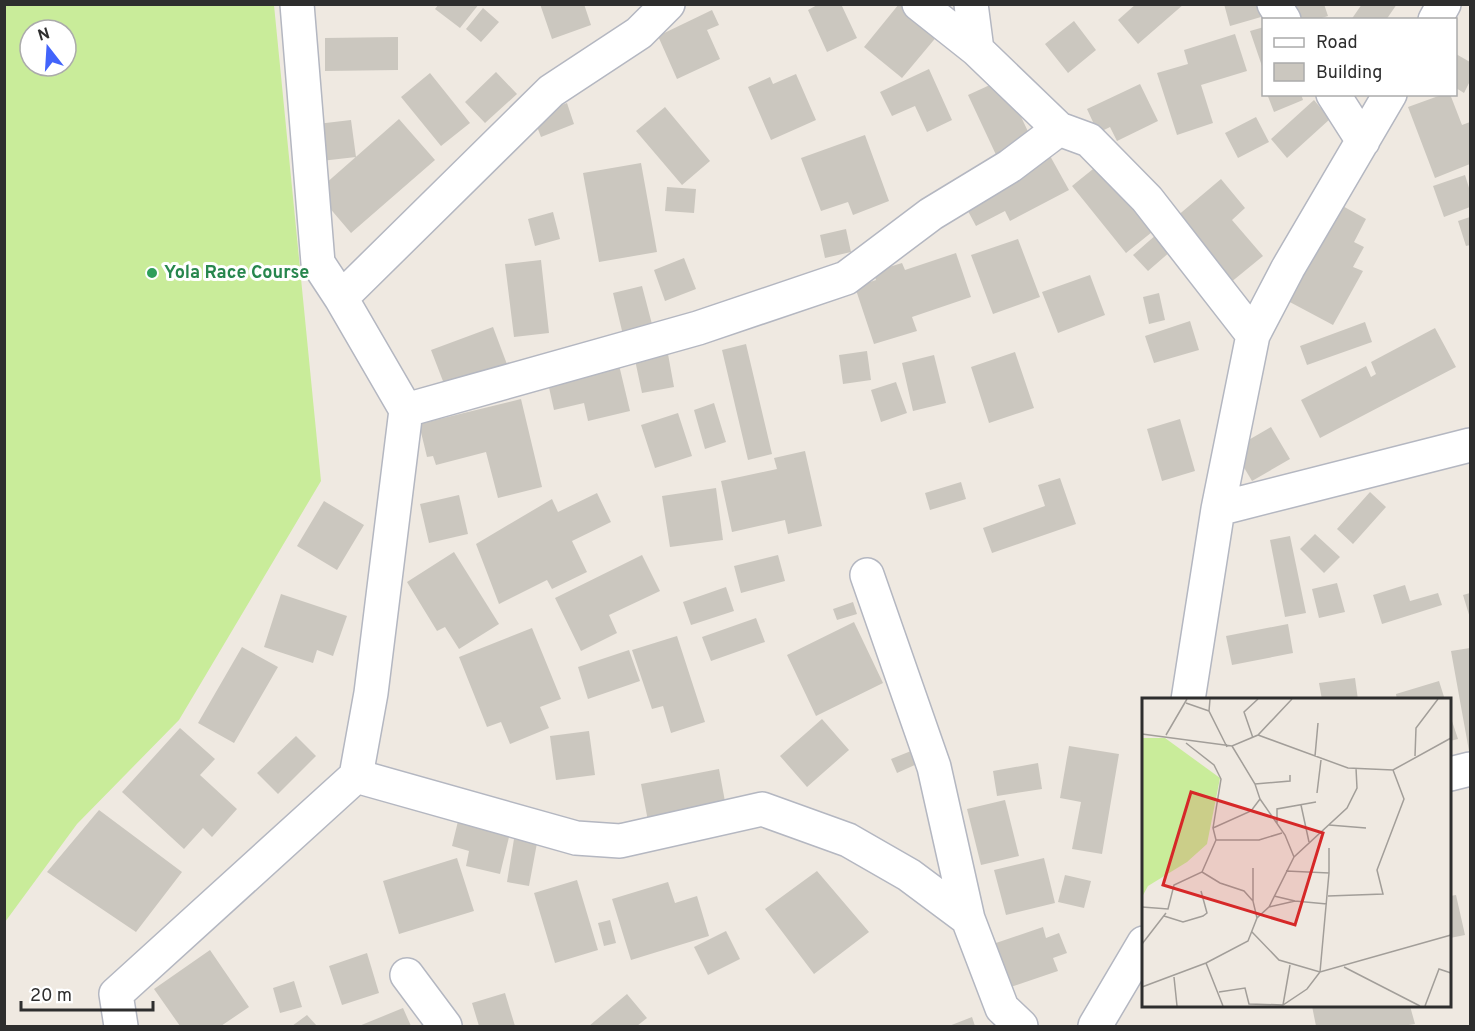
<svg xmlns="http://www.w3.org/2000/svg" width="1475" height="1031" viewBox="0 0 1475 1031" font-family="Overpass,sans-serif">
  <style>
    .pitch { fill: #c9ec9a; fill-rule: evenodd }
    .building { fill: #cbc7bf }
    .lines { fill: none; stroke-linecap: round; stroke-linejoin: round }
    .minor-casing { stroke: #b4b7c1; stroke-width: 36 }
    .minor { stroke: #fff; stroke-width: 33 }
    .leisure-dot { fill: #2e9e5b; stroke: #fff; stroke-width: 2 }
    .labels { text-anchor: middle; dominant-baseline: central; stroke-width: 6; stroke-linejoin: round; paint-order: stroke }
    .leisure-label { font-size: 18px; font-weight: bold; fill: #27864d; stroke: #fff; text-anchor: start }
    .inset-road { fill: none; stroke: #a29e99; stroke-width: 1.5 }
    .view { fill: #d62828; fill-opacity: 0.15; stroke: #d62828; stroke-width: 3 }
    .inset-edge { fill: none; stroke: #2e2e2e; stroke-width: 3 }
  </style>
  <rect width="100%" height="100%" fill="#efe9e1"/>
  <path class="pitch" d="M5,4l269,1 47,476 -142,239 -102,104 -72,98zM30,30h36v36h-36z"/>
  <path class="building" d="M439,4h40l-19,24 -25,-19z
    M540,4h44l7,21 -39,14z
    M819,4h22l16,34 -30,14 -19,-42z
    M899,4l39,31 -36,43 -38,-31z
    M1136,4h48l-46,40 -20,-24z
    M1224,4h33l4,13 -31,9z
    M1292,4h32l4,12 -12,4h-19z
    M1362,4h35l-11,16h-35z
    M483,8l16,14 -18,20 -15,-13z
    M712,10l7,15 -12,5 13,29 -43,20 -19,-43z
    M1074,21l22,29 -28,23 -23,-29z
    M1264,27v42h-1l-13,-38z
    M1235,34l12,37 -46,14 12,38 -36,12 -20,-62 31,-9 -4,-14z
    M398,37v33l-73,1v-33z
    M1456,54l14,8v19l-6,12 -8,-5z
    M929,69l23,51 -25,12 -12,-26 -23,10 -12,-24z
    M496,72l21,22 -32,29 -20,-21z
    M430,73l40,50 -29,23 -40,-49z
    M796,74l20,46 -45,20 -23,-53 22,-10 3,7z
    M1003,79l30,63 -35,17 -30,-64z
    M1140,84l18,37 -41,20 -7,-14 -12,6 -11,-24z
    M1267,94h34l2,6 -29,12z
    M1444,94h6l12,31 8,-3v42l-35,14 -27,-71z
    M1314,100l16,19 -43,39 -16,-19z
    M567,103l7,21 -33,13 -8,-21z
    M665,107l45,54 -28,24 -46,-54z
    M1256,117l13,25 -31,16 -13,-25z
    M399,119l36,41 -84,73 -35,-41z
    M351,120l5,37 -35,4 -4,-37z
    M865,135l24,66 -36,14 -5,-13 -27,9 -20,-53z
    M1049,154l20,36 -59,31 -5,-10 -29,15 -14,-26z
    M641,163l16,89 -58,10 -16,-89z
    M1098,165l54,67 -26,21 -54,-67z
    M1465,175l5,16v16l-26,10 -11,-31z
    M1221,179l24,29 -13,12 31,36 -33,27 -54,-66z
    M667,187l29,2 -2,24 -29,-2z
    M1339,204l27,15 -12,23 10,5 -11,20 10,4 -30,54 -47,-25z
    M553,212l7,27 -25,7 -7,-27z
    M1470,217v28l-4,1 -8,-25z
    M846,229l5,23 -26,6 -5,-23z
    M1157,234l14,17 -23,20 -15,-16z
    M1018,239l22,58 -47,17 -22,-59z
    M956,253l15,44 -59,20 5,14 -43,13 -19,-57 21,-7 -3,-8 29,-9 3,7z
    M684,258l12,31 -31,12 -11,-31z
    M541,260l8,73 -35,4 -9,-73z
    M1090,275l15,40 -47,18 -16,-41z
    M642,286l11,42 -30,7 -10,-42z
    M1159,293l6,27 -16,4 -6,-27z
    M1190,321l9,29 -45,13 -9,-27z
    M1365,322l7,20 -65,23 -7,-19z
    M493,327l15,40 -62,22 -15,-39z
    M1435,328l21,39 -136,71 -19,-38 65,-34 5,11 5,-3 -5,-12z
    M746,344l26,110 -24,6 -26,-110z
    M867,351l4,29 -28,4 -4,-29z
    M1015,352l19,56 -45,15 -18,-56z
    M668,354l6,33 -32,6 -7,-33z
    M934,355l12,48 -33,8 -11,-48z
    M619,365l11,46 -42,10 -4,-18 -30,7 -6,-27z
    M896,382l11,31 -26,9 -10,-32z
    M521,399l21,88 -44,11 -12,-46 -50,13 -3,-9 -6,1 -8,-33z
    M714,403l12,39 -21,7 -11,-39z
    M678,413l14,43 -37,12 -14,-43z
    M1180,419l15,52 -33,10 -15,-52z
    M1271,427l19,32 -38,22 -19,-32z
    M805,451l17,75 -34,8 -3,-14 -53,12 -11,-51 56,-12 -3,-11z
    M1060,478l16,46 -84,29 -9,-25 62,-22 -7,-21z
    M961,482l5,17 -36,11 -5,-17z
    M716,488l7,52 -53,7 -8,-51z
    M1370,492l16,15 -33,37 -16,-15z
    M597,493l14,29 -39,19 15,31 -35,17 -5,-9 -48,24 -23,-60 76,-45 6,13z
    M459,495l9,39 -39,9 -9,-39z
    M324,501l40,24 -27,45 -40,-24z
    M1315,534l25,23 -16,16 -24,-24z
    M1290,536l16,77 -21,4 -15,-77z
    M454,552l45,72 -40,25 -14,-22 -8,4 -30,-49z
    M642,555l18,36 -51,24 8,18 -36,18 -26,-53z
    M778,555l7,26 -44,12 -7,-27z
    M1337,583l8,29 -26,6 -7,-29z
    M1405,585l5,16 28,-8 4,12 -60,19 -9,-29z
    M726,587l8,24 -43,14 -8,-23z
    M1470,593v25l-7,-23z
    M281,594l66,22 -14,40 -16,-6 -4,13 -49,-16z
    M853,602l4,12 -20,6 -4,-11z
    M756,618l9,24 -54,19 -9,-24z
    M854,622l29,61 -67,33 -29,-61z
    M1288,624l5,29 -61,12 -6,-29z
    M532,628l29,71 -21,8 9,21 -39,16 -9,-22 -14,5 -28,-70z
    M677,636l28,86 -34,11 -8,-27 -11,3 -20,-59z
    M242,647l36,20 -44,76 -36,-20z
    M1470,648v103h-1l-18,-100z
    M629,650l11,31 -52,18 -10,-32z
    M1355,678l3,22h-36l-3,-17z
    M1439,681l6,19h-48l-1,-6z
    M1450,715l8,24 -8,2z
    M822,719l27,31 -42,37 -27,-31z
    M180,728l35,31 -15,16 37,34 -25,28 -9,-9 -19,21 -62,-57z
    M589,731l6,44 -39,5 -6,-44z
    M296,736l20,20 -38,38 -21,-21z
    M1069,746l50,8 -17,100 -30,-5 9,-47 -21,-4z
    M911,751l6,13 -20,9 -6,-14z
    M1038,763l4,26 -45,7 -4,-25z
    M719,769l7,38 -78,14 -7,-37z
    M1005,800l14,56 -38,9 -14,-56z
    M99,810l83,62 -46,60 -89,-60z
    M459,817l52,12 -11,45 -34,-8 3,-15 -17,-5z
    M514,839l23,4 -8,43 -22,-4z
    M457,858l17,53 -75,23 -16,-53z
    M1044,858l11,45 -49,12 -12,-45z
    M817,871l52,61 -55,42 -49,-65z
    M1065,875l26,6 -7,27 -26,-6z
    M577,880l21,70 -43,13 -21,-70z
    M668,882l7,21 22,-7 12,40 -78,24 -19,-61z
    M1456,895l9,40 -15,3v-42z
    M610,920l6,23 -12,3 -6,-23z
    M1043,927l3,11 13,-5 8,20 -14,5 5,13 -50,17 -15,-44z
    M726,931l14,28 -32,16 -14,-28z
    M210,950l39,57 -28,19h-41l-26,-37z
    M367,953l12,40 -37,12 -13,-39z
    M294,981l8,26 -22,6 -7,-25z
    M505,993l10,33h-36l-7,-23z
    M627,994l20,24 -10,8h-48z
    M1312,1006h98l5,18 -13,2h-86z
    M403,1008l8,18h-52z
    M307,1015l10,11h-25z
    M972,1017l3,9h-26z"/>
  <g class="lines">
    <g class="minor-casing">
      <path id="minor" d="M297,4l21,259 23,35
        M919,4l58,46 82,79 30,11 58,59 106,136
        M971,4l6,46
        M1274,4l10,16
        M1435,20l9,-16
        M1333,94l30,47
        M406,410l292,-82 148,-50 85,-64 79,-48 49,-37
        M1218,509l252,-64
        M867,575l67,192 34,152
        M1188,700l30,-191 35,-174 35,-67 102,-174
        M1450,774l20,-5
        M356,776l220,62 44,3 142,-32 86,31 61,35 59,44 34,89 19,18
        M407,975l38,51
        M121,1026l-5,-32 240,-218 15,-83 35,-283 -65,-112 210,-207 88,-58 29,-29
        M1095,1026l49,-83"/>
    </g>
    <use href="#minor" class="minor"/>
  </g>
  <circle class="leisure-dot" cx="152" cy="273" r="6"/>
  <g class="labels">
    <g class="leisure-label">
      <text x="164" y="273">Yola Race Course</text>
    </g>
  </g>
  <g transform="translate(1142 698)">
    <rect width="309" height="309" fill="#efe9e1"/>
    <path d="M0,40h23l55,40 -13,66 -20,18 -39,24 -6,11z" fill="#c9ec9a"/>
    <path class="inset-road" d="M68,1l-1,12 18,36M44,5l23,8M0,36l90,12 26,-11 34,-36M24,37l21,-36M116,37l90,33 45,2 58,-32M111,40l-9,-26 14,-13M44,45l28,22 7,14 -8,49M173,58l3,-33M273,58l1,-28 22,-29M113,86l35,-3v-6M175,95l4,-33M118,101l25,36 9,22M159,107l8,37M135,125v-14l39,-7M187,127l37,3M74,142h43l23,-7M144,173l43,2v-25M60,174l18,11 24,8 9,10 4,17M132,198l21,5M186,198l55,-2 -6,-24 27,-71 -11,-29M111,203v-33M0,209l26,2 6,-24 28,-13 14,-32 -3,-12 38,-17 9,-12 -5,-15 -23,-38M127,209l25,-50 53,-49 10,-20 -1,-20M22,218l19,6 20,-6 4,-3 -6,-22M110,234l27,28 41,12 131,-37M0,246l24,-31M64,265l17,43M202,269l76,39M32,279l3,29M0,289l64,-24 42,-22 9,-23 12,-11 26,-6 32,3M77,294l26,-4 4,16 34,1 24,-16 13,-17 9,-99M141,307l7,-40M283,308l14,-37 12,4"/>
    <path class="view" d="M49,94l132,41 -28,92 -132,-40z"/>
    <rect width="309" height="309" class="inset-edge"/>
  </g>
  <rect width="1475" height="1031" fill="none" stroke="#2e2e2e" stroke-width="12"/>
  <rect x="1262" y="18" width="195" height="78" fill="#ffffff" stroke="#ababab" stroke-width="1.5"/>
  <rect x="1274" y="38" width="30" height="9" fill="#ffffff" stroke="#ababab" stroke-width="1.5"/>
  <text x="1316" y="48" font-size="18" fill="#2e2e2e">Road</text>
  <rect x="1274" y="63" width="30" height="18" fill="#cbc7bf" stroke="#ababab" stroke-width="1.5"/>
  <text x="1316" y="78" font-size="18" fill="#2e2e2e">Building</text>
  <g transform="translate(48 48) rotate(343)"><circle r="28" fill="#ffffff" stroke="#ababab" stroke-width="1.5"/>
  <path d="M0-4.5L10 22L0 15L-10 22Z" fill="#4264fb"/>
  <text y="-9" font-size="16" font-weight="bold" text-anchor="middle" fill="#2e2e2e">N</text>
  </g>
  <path d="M21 1001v9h132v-9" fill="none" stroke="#2e2e2e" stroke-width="3"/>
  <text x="30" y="1001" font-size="18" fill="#2e2e2e" stroke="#ffffff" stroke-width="4.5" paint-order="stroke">20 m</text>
</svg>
